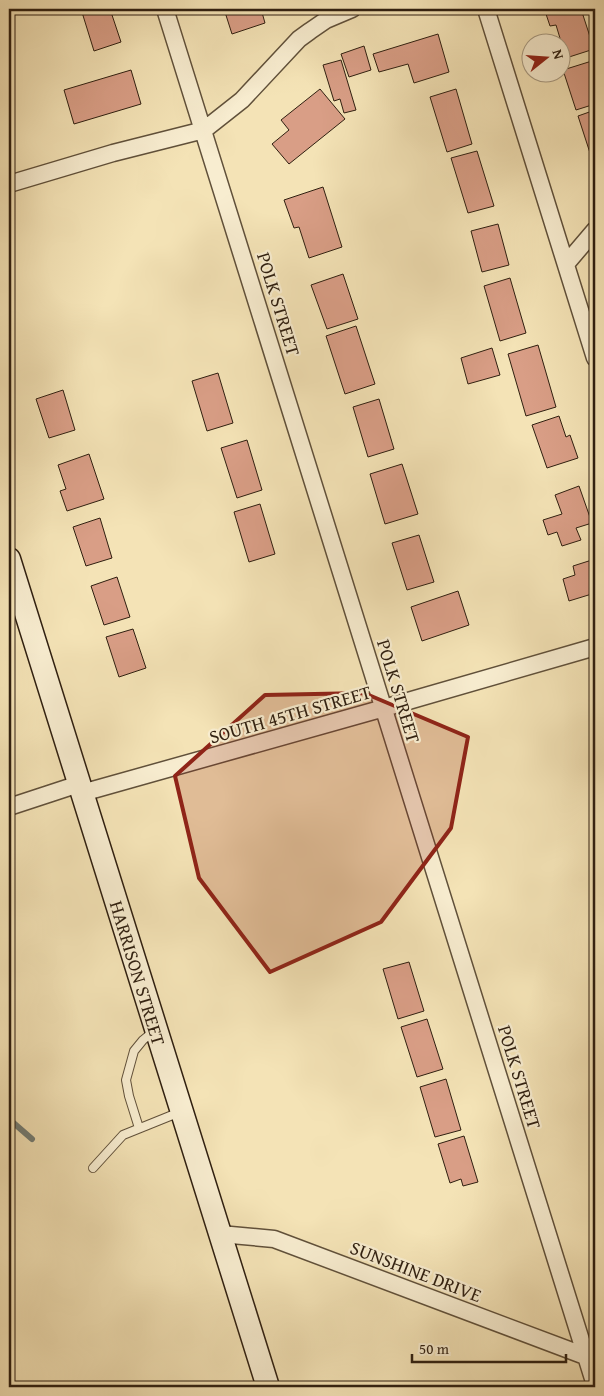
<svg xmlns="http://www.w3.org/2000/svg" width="604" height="1396" viewBox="0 0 604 1396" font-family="'Gentium Book Plus',serif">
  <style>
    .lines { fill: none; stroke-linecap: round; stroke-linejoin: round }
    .stream { stroke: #737d75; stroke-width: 6 }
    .building { fill: #d99e86; stroke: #2f1f10 }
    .lane-casing { stroke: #60503a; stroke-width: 10 }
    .street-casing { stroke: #60503a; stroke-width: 19 }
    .secondary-casing { stroke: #2f1f10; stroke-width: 25 }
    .lane { stroke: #f8edd0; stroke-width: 8 }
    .street { stroke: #f8edd0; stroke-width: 16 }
    .secondary { stroke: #f8edd0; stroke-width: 22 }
    .marked { fill: #8f2418; fill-opacity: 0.2; stroke: #8f2418; stroke-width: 4; stroke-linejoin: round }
    .labels { text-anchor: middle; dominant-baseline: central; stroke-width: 4.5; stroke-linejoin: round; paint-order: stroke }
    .street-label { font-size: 19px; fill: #2f1f10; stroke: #f8edd0 }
  </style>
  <rect width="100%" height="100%" fill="#f4e3b6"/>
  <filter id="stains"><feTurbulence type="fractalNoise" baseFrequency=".004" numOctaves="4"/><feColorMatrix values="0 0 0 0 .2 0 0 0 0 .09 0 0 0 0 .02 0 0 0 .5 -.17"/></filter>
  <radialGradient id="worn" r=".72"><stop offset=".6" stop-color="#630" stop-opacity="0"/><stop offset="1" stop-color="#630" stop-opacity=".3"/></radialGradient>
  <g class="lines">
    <path class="stream" d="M9,1119l23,20"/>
  </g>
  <path class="building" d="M81,9h29l11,33 -27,9z
    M224,9h37l4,14 -33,11z
    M553,9h28l13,40 -28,9 -10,-33 -6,1 -5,-15z
    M438,34l11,38 -35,11 -6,-19 -29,8 -6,-18z
    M364,46l7,24 -22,7 -8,-23z
    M341,60l15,50 -12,3 -4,-14 -6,2 -11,-36z
    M595,60v44l-19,6 -13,-40z
    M131,70l10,34 -67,20 -10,-34z
    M320,89l25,30 -56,45 -17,-20 17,-14 -8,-10z
    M456,89l16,55 -25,8 -17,-55z
    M595,110v45l-4,1 -13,-40z
    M477,151l17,55 -26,7 -17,-55z
    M323,187l19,60 -33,11 -10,-31 -5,1 -10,-28z
    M498,224l11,41 -27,7 -11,-41z
    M343,274l15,45 -31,10 -16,-44z
    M510,278l16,55 -26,8 -16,-55z
    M356,326l19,58 -30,10 -19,-58z
    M538,345l18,62 -30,9 -18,-62z
    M492,348l8,27 -32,9 -7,-26z
    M218,373l15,50 -26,8 -15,-50z
    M63,390l12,40 -26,8 -13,-39z
    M379,399l15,50 -26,8 -15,-50z
    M559,416l7,21 4,-2 8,23 -31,10 -15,-43z
    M247,440l15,50 -25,8 -16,-50z
    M89,454l15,45 -37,12 -7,-20 6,-2 -8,-24z
    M402,464l16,50 -33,10 -15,-50z
    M579,486l13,37 -16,5 5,12 -19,6 -5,-14 -9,3 -5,-15 19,-6 -7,-19z
    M260,504l15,50 -26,8 -15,-50z
    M100,518l12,40 -26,8 -13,-39z
    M419,535l15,47 -27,8 -15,-47z
    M595,559v34l-26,8 -6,-22 12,-4 -2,-9z
    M117,577l13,40 -26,8 -13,-39z
    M458,591l11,34 -47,16 -11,-34z
    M133,629l13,39 -27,9 -13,-40z
    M409,962l15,49 -26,8 -15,-50z
    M427,1019l16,50 -26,8 -16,-50z
    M446,1079l15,51 -26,7 -15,-50z
    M464,1136l14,46 -15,4 -2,-7 -11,4 -12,-39z"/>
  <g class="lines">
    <g class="lane-casing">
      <path id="lane" d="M139,1128l-10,-32 -3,-16 8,-29 9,-11 11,-9
        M93,1168l30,-33 57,-23"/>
    </g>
    <g class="street-casing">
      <path id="street" d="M165,9l430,1376
        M486,9l109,349
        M9,184l104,-31 91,-23 38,-30 57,-61 11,-8 16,-11 26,-11
        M566,264l29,-34
        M82,793l302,-85 211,-61
        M9,807l70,-23
        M220,1234l54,5 319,120"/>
    </g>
    <g class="secondary-casing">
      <path id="secondary" d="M9,559l259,828"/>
    </g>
    <use href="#lane" class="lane"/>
    <use href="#street" class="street"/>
    <use href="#secondary" class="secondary"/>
  </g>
  <path class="marked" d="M364,693l104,44 -17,91 -70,94 -111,50 -71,-94 -24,-102 90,-81z"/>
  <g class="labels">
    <g class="street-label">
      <text transform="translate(279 304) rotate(73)">POLK STREET</text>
      <text transform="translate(399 691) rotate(73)">POLK STREET</text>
      <text transform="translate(290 714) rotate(-16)">SOUTH 45TH STREET</text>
      <text transform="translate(138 973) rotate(73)">HARRISON STREET</text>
      <text transform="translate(520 1077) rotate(73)">POLK STREET</text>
      <text transform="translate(416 1271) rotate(21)">SUNSHINE DRIVE</text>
    </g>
  </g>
  <rect width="604" height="1396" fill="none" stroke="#f4e3b6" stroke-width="30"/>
  <rect x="10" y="10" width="584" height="1376" fill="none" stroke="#2f1f10" stroke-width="2.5"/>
  <rect x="15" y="15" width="574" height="1366" fill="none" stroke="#2f1f10"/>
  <g transform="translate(546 58) rotate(73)"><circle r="24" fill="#f8edd0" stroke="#a89b83"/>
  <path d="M0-4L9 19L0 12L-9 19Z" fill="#8f2418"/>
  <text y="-8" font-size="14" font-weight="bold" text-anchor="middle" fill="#2f1f10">N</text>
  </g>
  <path d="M412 1354v8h154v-8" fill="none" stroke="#2f1f10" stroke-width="2.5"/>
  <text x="419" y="1354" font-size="15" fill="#2f1f10" stroke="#f8edd0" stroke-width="4" paint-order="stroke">50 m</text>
  <rect width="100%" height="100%" filter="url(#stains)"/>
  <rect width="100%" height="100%" fill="url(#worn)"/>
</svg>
